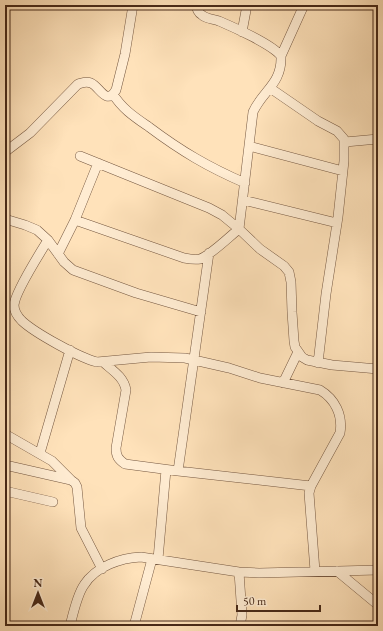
<svg xmlns="http://www.w3.org/2000/svg" width="383" height="631" viewBox="0 0 383 631" font-family="'EB Garamond',serif">
  <style>
    .lines { fill: none; stroke-linecap: round; stroke-linejoin: round }
    .minor-casing { stroke: #755740; stroke-width: 10 }
    .minor { stroke: #ffecd2; stroke-width: 9 }
  </style>
  <rect width="100%" height="100%" fill="#ffe2ba"/>
  <filter id="stains"><feTurbulence type="fractalNoise" baseFrequency=".005" numOctaves="4"/><feColorMatrix values="0 0 0 0 .2 0 0 0 0 .09 0 0 0 0 .02 0 0 0 .5 -.17"/></filter>
  <radialGradient id="worn" r=".72"><stop offset=".6" stop-color="#630" stop-opacity="0"/><stop offset="1" stop-color="#630" stop-opacity=".3"/></radialGradient>
  <g class="lines">
    <g class="minor-casing">
      <path id="minor" d="M242,32l5,-27
        M281,56l23,-51
        M270,88l48,33 19,10 7,8v22l-6,56 -12,77 -8,69
        M113,94c9,15 23,24 36,33 32,24 59,40 96,56
        M345,142l33,-3
        M249,146l94,25
        M5,152l25,-19 48,-49c4,-1 8,-3 13,-1 9,4 15,23 25,7l9,-36 8,-49
        M80,156l129,52 13,7 17,14 21,20 24,17 5,6 2,10 1,30 2,29 1,6 7,10 5,3 25,5 46,4
        M243,200l94,23
        M5,219l20,6 12,5 11,10 16,22 9,8 63,23 65,19
        M75,220l109,38c5,1 11,2 16,1 11,-4 30,-23 39,-30l14,-117c10,-22 29,-28 28,-56 -8,-11 -48,-29 -62,-35 -5,-2 -13,-2 -17,-6 -4,-2 -5,-6 -6,-10
        M48,240c-8,13 -33,52 -34,65 0,6 4,12 8,16 13,12 58,37 75,41l54,-5 34,1 44,10 31,10 60,12c15,9 23,25 20,43l-29,53 -2,7 6,78
        M58,254l17,-34 23,-57
        M103,362c9,8 21,15 23,28l-10,58c0,8 2,11 9,16l53,7 133,15
        M283,383l15,-31
        M5,434l47,27 19,19
        M40,453l30,-103
        M5,465l66,15 4,3 2,4 4,41 21,41
        M178,471l31,-218
        M5,491l48,11
        M158,559l8,-89
        M337,571l41,34
        M239,572l3,43 -2,11
        M70,626c3,-12 7,-31 14,-41 12,-19 37,-27 57,-28l98,15 20,1 119,-3
        M134,626l18,-67"/>
    </g>
    <use href="#minor" class="minor"/>
  </g>
  <rect width="383" height="631" fill="none" stroke="#ffe2ba" stroke-width="20"/>
  <rect x="6" y="6" width="371" height="619" fill="none" stroke="#472918" stroke-width="2"/>
  <rect x="10" y="10" width="363" height="611" fill="none" stroke="#472918"/>
  <g transform="translate(38 593)" stroke="#ffecd2" stroke-width="3" paint-order="stroke">
  <path d="M0-3L7 15L0 10L-7 15Z" fill="#472918"/>
  <text y="-6" font-size="11" font-weight="bold" text-anchor="middle" fill="#472918">N</text>
  </g>
  <path d="M237 605v6h83v-6" fill="none" stroke="#472918" stroke-width="2"/>
  <text x="243" y="605" font-size="12" fill="#472918" stroke="#ffecd2" stroke-width="3" paint-order="stroke">50 m</text>
  <rect width="100%" height="100%" filter="url(#stains)"/>
  <rect width="100%" height="100%" fill="url(#worn)"/>
</svg>
